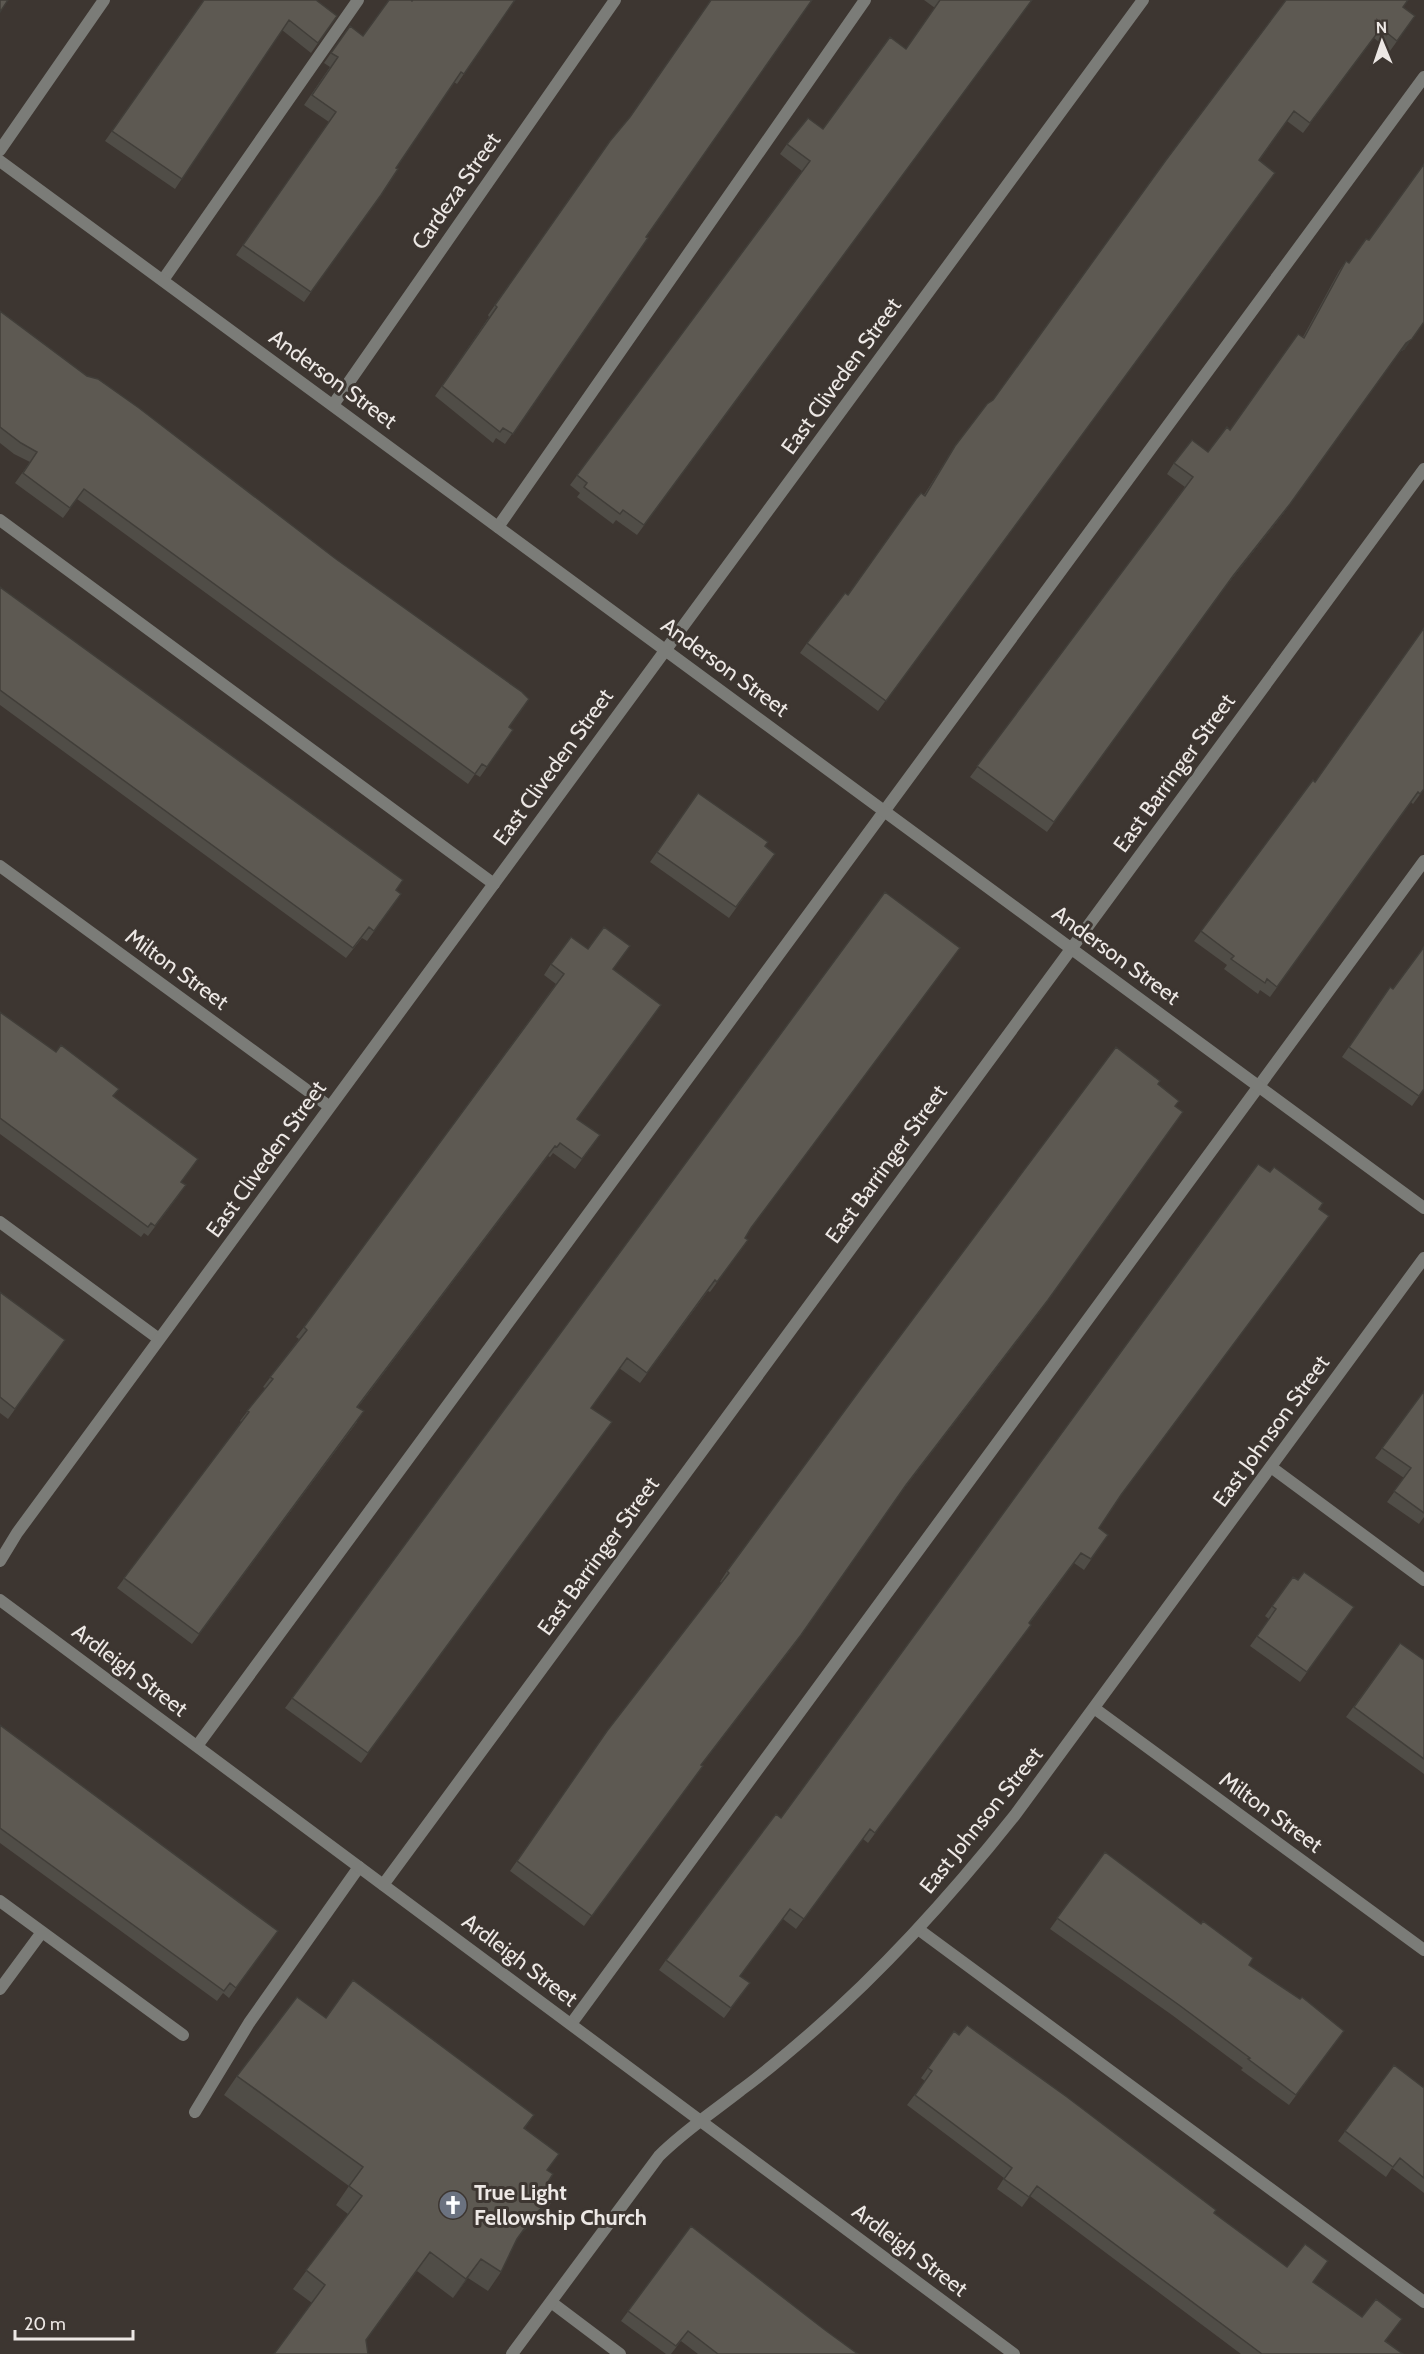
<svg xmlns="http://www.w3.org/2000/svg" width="1424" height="2354" viewBox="0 0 1424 2354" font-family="Cabin,sans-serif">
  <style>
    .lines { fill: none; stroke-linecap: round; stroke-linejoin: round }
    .lane { stroke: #7b7c78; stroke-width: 12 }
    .street { stroke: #7b7c78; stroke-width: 12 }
    .wall { fill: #504d47 }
    .shaded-wall { fill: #413e39 }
    .building { fill: #5d5952; stroke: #413e39; stroke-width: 1.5 }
    .labels { text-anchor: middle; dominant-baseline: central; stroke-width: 6; stroke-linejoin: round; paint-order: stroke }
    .street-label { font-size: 22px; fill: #ede8e5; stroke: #3d3631 }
    .poi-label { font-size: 22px; font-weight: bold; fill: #ede8e5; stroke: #3d3631; text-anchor: start }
  </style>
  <rect width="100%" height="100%" fill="#3d3631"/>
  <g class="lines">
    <path class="lane" d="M163,280l195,-280
      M0,520l494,364
      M498,527l367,-527
      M0,1222l159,117
      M1271,1467l153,113
      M197,1746l1227,-1669
      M0,1901l183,134
      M918,1929l506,373
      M0,1989l42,-57
      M571,2024l853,-1163
      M195,2112l54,-89 110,-156
      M551,2302l69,52"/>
    <path class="street" d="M0,150l104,-150
      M0,161l1424,1047
      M333,405l282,-405
      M0,866l330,241
      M0,1561l17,-28 1126,-1533
      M0,1600l1014,754
      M1094,1708l330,242
      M383,1885l1041,-1416
      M512,2354l147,-198c25,-25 54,-44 82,-66 25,-18 48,-38 71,-58 75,-65 141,-139 203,-217l409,-557"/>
  </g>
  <path class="wall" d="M204,0l133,16 -26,37 -29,-23 -107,159 -70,-48z
    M515,0l-58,84 -3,-2 -58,86 2,1 -94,133 -68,-47 93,-133 -25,-17 26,-38 -6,-4 26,-37 13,10 49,-35z
    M924,0h108l-395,535 -21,-15 -3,4 -36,-27 3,-4 -10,-8 232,-314 -22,-17 7,-10 36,-15 83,-80 29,-41z
    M1403,7l12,9 -25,35 -16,-13 -71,95 -16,-12 -28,40 16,12 -397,538 -78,-58 7,-10 41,-48 76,-100 31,-49 38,-46z
    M630,118l16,119 2,1 -143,206 -9,-6 -3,5 -58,-47 54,-79 -1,-2 122,-174z
    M1346,261l59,88 -7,4 -115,161 -57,72 -179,246 -77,-55 215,-290 -18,-13 7,-11 34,-11 22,-22 73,-93 36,-66z
    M0,311l513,419 -33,47 -5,-3 -7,10 -391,-285 -14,19 -48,-35 15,-21 -16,-8 -14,-11z
    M0,587l396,303 -2,14 -27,37 -5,-3 -16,20 -346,-253z
    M1313,780l2,2 109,7 -11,15 -2,-2 -141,195 -10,-7 -2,4 -34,-25 3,-4 -33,-24z
    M698,793l77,61 -46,64 -79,-56z
    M885,892l-136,340 -4,6 3,2 -38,52 -2,-1 -68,92 -21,-15 -28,40 21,14 -251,341 -76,-55z
    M551,964l62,5 -36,150 23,16 -25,34 -22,-16 -3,4 -2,-1 -190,251 -1,15 -165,222 -75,-56 124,-166 -1,-1 25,-33 -2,-1 36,-48 -3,-2 8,-10 252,-343 -12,-9z
    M1390,987l3,2 31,100 -12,17 -70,-49z
    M0,1012l56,40 58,44 67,86 -2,13 -31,41 -4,-3 -3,4 -141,-103z
    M1158,1084l-117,226 -142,185 -105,150 -93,120 -117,161 -74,-55 97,-140 115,-148 -2,-1 7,-11z
    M0,1292l65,48 -57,79 -8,-6z
    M1424,1391v126l-5,7 -32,-22 17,-24 -29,-20z
    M1115,1504l-16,24 9,7 -24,35 -10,-7 -206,280 -5,-4 -67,90 -13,-10 -43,57 10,7 -26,35 -65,-48 7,-10 115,-142z
    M1293,1577l5,3 56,27 -54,75 -50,-36 19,-27 -4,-3z
    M1400,1643l24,17v114l-78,-57z
    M0,1725l278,206 -49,67 -6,-5 -6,8 -217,-158z
    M1105,1852l144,113 95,66 -55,74 -48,-35 2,-2 -71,-53 -122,-86z
    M326,2018l208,97 -9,13 23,42v12l9,12 -13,19 -22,19 -5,7 -16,33 -13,19 -20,-13 -15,20 -36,-27 -51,69 -54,-37 -19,-14 55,-75 -12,-9 13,-19 -125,-91 13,-19z
    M954,2031l260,182 73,54 26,15 73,59 17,13h-162l-211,-158 -8,11 -25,-18 7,-11 -97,-73 18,-24 -4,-3z
    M1394,2065l30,23v105l-32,-25 -6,9 -48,-36z
    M691,2226l134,104 33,24h-160l-17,-13 -10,13h-5l-45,-33z"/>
  <path class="shaded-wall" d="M1424,322l-19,27 -7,4 -115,161 -57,72 -179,246 186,-256 173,-233z
    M1183,1112l-142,198 -142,185 -105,150 -100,130 212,-290z
    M557,2194l-13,19 -22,20 13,-19z
    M481,2259l-13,19 -15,20 13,-19z"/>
  <path class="building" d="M0,0h8l-8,12z
    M204,0h112l21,16 -19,27 -29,-23 -107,159 -70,-48z
    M389,0h22l1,1 1,-1h102l-51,74 -3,-2 -65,96 2,1 -17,26 -70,97 -68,-47 93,-133 -24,-17 26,-38 -7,-4 19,-27 13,10z
    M711,0h101l-166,237 2,1 -135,196 -10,-6 -3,4 -58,-46 55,-79 -2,-2 115,-164 20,-24z
    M940,0h92l-388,525 -21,-15 -3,4 -36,-27 3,-4 -10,-8 233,-314 -23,-17 21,-26 15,11 67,-92 16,12z
    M1286,0h122l-5,7 12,9 -18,25 -16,-13 -71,95 -16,-12 -35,49 16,13 -389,528 -79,-58 38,-50 3,2 68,-96 5,-6 4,3 30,-50 32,-42 6,-4 173,-240z
    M1424,164v158l-12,17 -6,4 -116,161 -57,72 -179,246 -77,-56 216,-289 -19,-14 18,-23 16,12 19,-25 3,3 68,-96 6,4 42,-77 3,2 17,-24 3,1z
    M0,311l87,65 11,3 41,29 197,151 186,133 7,7 -20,28 4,3 -26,37 -5,-3 -7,10 -391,-285 -14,19 -47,-35 14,-21 -16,-9 -21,-16z
    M0,587l403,293 -7,10 5,4 -27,37 -5,-4 -16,21 -353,-258z
    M1424,628v161l-4,5 -2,-2 -141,195 -10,-8 -2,4 -34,-24 3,-3 -33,-25 112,-151 2,2z
    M698,793l70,49 -3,4 10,8 -39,53 -79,-55z
    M885,892l75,56 -209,280 -6,10 3,2 -31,42 -2,-2 -68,93 -20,-15 -36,50 21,14 -244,331 -76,-55z
    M604,927l26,19 -17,23 48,36 -84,114 23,16 -18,24 -22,-16 -3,4 -2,-1 -198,261 7,4 -165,223 -75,-56 125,-166 -2,-1 26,-32 -3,-2 37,-47 -3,-3 260,-353 -13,-10 20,-27 17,12z
    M1424,947v142l-5,7 -70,-49 41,-60 3,2z
    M0,1012l56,40 5,-7 58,44 -6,7 85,63 -17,23 5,3 -31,41 -4,-3 -3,4 -148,-109z
    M1116,1047l44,34 -2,3 21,17 -4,5 8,6 -135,188 -142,185 -105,150 -100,130 2,1 -111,150 -75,-55 90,-130 122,-158 -2,-2 135,-184z
    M1258,1164l12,8 4,-5 49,36 -4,6 10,7 -208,279 -22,33 9,7 -17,24 -10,-6 -52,70 2,2 -156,208 -5,-4 -66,90 -14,-10 -50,67 10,7 -19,25 -65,-48 110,-146 5,4z
    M0,1292l65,48 -50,69 -15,-12z
    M1424,1391v122l-30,-22 17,-23 -29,-20z
    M1304,1572l50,35 -47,65 -50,-36 19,-27 -4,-3 21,-29 5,3z
    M1400,1643l24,17v99l-70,-52z
    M0,1725l278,206 -42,57 -6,-5 -6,8 -224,-163z
    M1105,1852l96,72 2,-3 50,37 -4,7 51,34 2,-2 42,34 -48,64 -48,-36 2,-1 -71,-53 -122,-87z
    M353,1980l181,135 -10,13 35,26 -12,16 6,4 -5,8 9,12 -22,20 -18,25 -16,33 -20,-13 -15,20 -36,-27 -64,88 2,14h-94l51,-69 -19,-15 56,-74 -13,-10 14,-19 -126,-91 60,-79 29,21z
    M967,2025l100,72 149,113 -2,3 73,54 18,-23 23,17 -15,21 49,35 14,-18 26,20 -17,22 18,13h-141l-225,-168 -8,11 -25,-18 8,-11 -97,-73 17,-24 -4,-3 26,-37 5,4z
    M1394,2065l30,23v90l-24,-20 -7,9 -48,-36z
    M691,2226l134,104 33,24h-140l-30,-23 -12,15 -48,-35z"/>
  <defs>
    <g id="church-disc" transform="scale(1.5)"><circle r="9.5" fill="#6b7280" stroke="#3d3631"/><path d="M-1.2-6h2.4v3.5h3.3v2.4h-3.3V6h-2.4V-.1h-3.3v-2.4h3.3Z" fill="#fff"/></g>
  </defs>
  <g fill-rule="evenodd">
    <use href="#church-disc" x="453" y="2205"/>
  </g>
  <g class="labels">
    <g class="street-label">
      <text transform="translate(456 191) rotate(-55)">Cardeza Street</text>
      <text transform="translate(841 376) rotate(-54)">East Cliveden Street</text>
      <text transform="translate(333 379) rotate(36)">Anderson Street</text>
      <text transform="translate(725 667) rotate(36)">Anderson Street</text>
      <text transform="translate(553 767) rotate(-54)">East Cliveden Street</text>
      <text transform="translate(1174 773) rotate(-54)">East Barringer Street</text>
      <text transform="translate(1116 955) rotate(36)">Anderson Street</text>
      <text transform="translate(177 969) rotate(36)">Milton Street</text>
      <text transform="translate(266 1159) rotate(-54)">East Cliveden Street</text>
      <text transform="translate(886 1164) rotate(-54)">East Barringer Street</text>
      <text transform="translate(1271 1431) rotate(-54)">East Johnson Street</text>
      <text transform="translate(598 1556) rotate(-54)">East Barringer Street</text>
      <text transform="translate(130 1670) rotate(37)">Ardleigh Street</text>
      <text transform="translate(1271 1812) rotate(36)">Milton Street</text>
      <text transform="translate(981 1820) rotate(-51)">East Johnson Street</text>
      <text transform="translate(520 1960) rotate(37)">Ardleigh Street</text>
      <text transform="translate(910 2250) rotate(37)">Ardleigh Street</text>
    </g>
    <g class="poi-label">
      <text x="474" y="2192">True Light<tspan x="474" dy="25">Fellowship Church</tspan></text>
    </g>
  </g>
  <g transform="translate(1382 42) rotate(358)" stroke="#3d3631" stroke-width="4.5" paint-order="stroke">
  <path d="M0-4.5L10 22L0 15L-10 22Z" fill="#ede8e5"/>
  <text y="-9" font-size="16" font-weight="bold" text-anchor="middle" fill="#ede8e5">N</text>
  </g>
  <path d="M15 2330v9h118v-9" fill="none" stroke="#ede8e5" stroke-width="3"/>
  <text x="24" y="2330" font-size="18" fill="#ede8e5" stroke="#3d3631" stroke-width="4.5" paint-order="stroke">20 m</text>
</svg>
